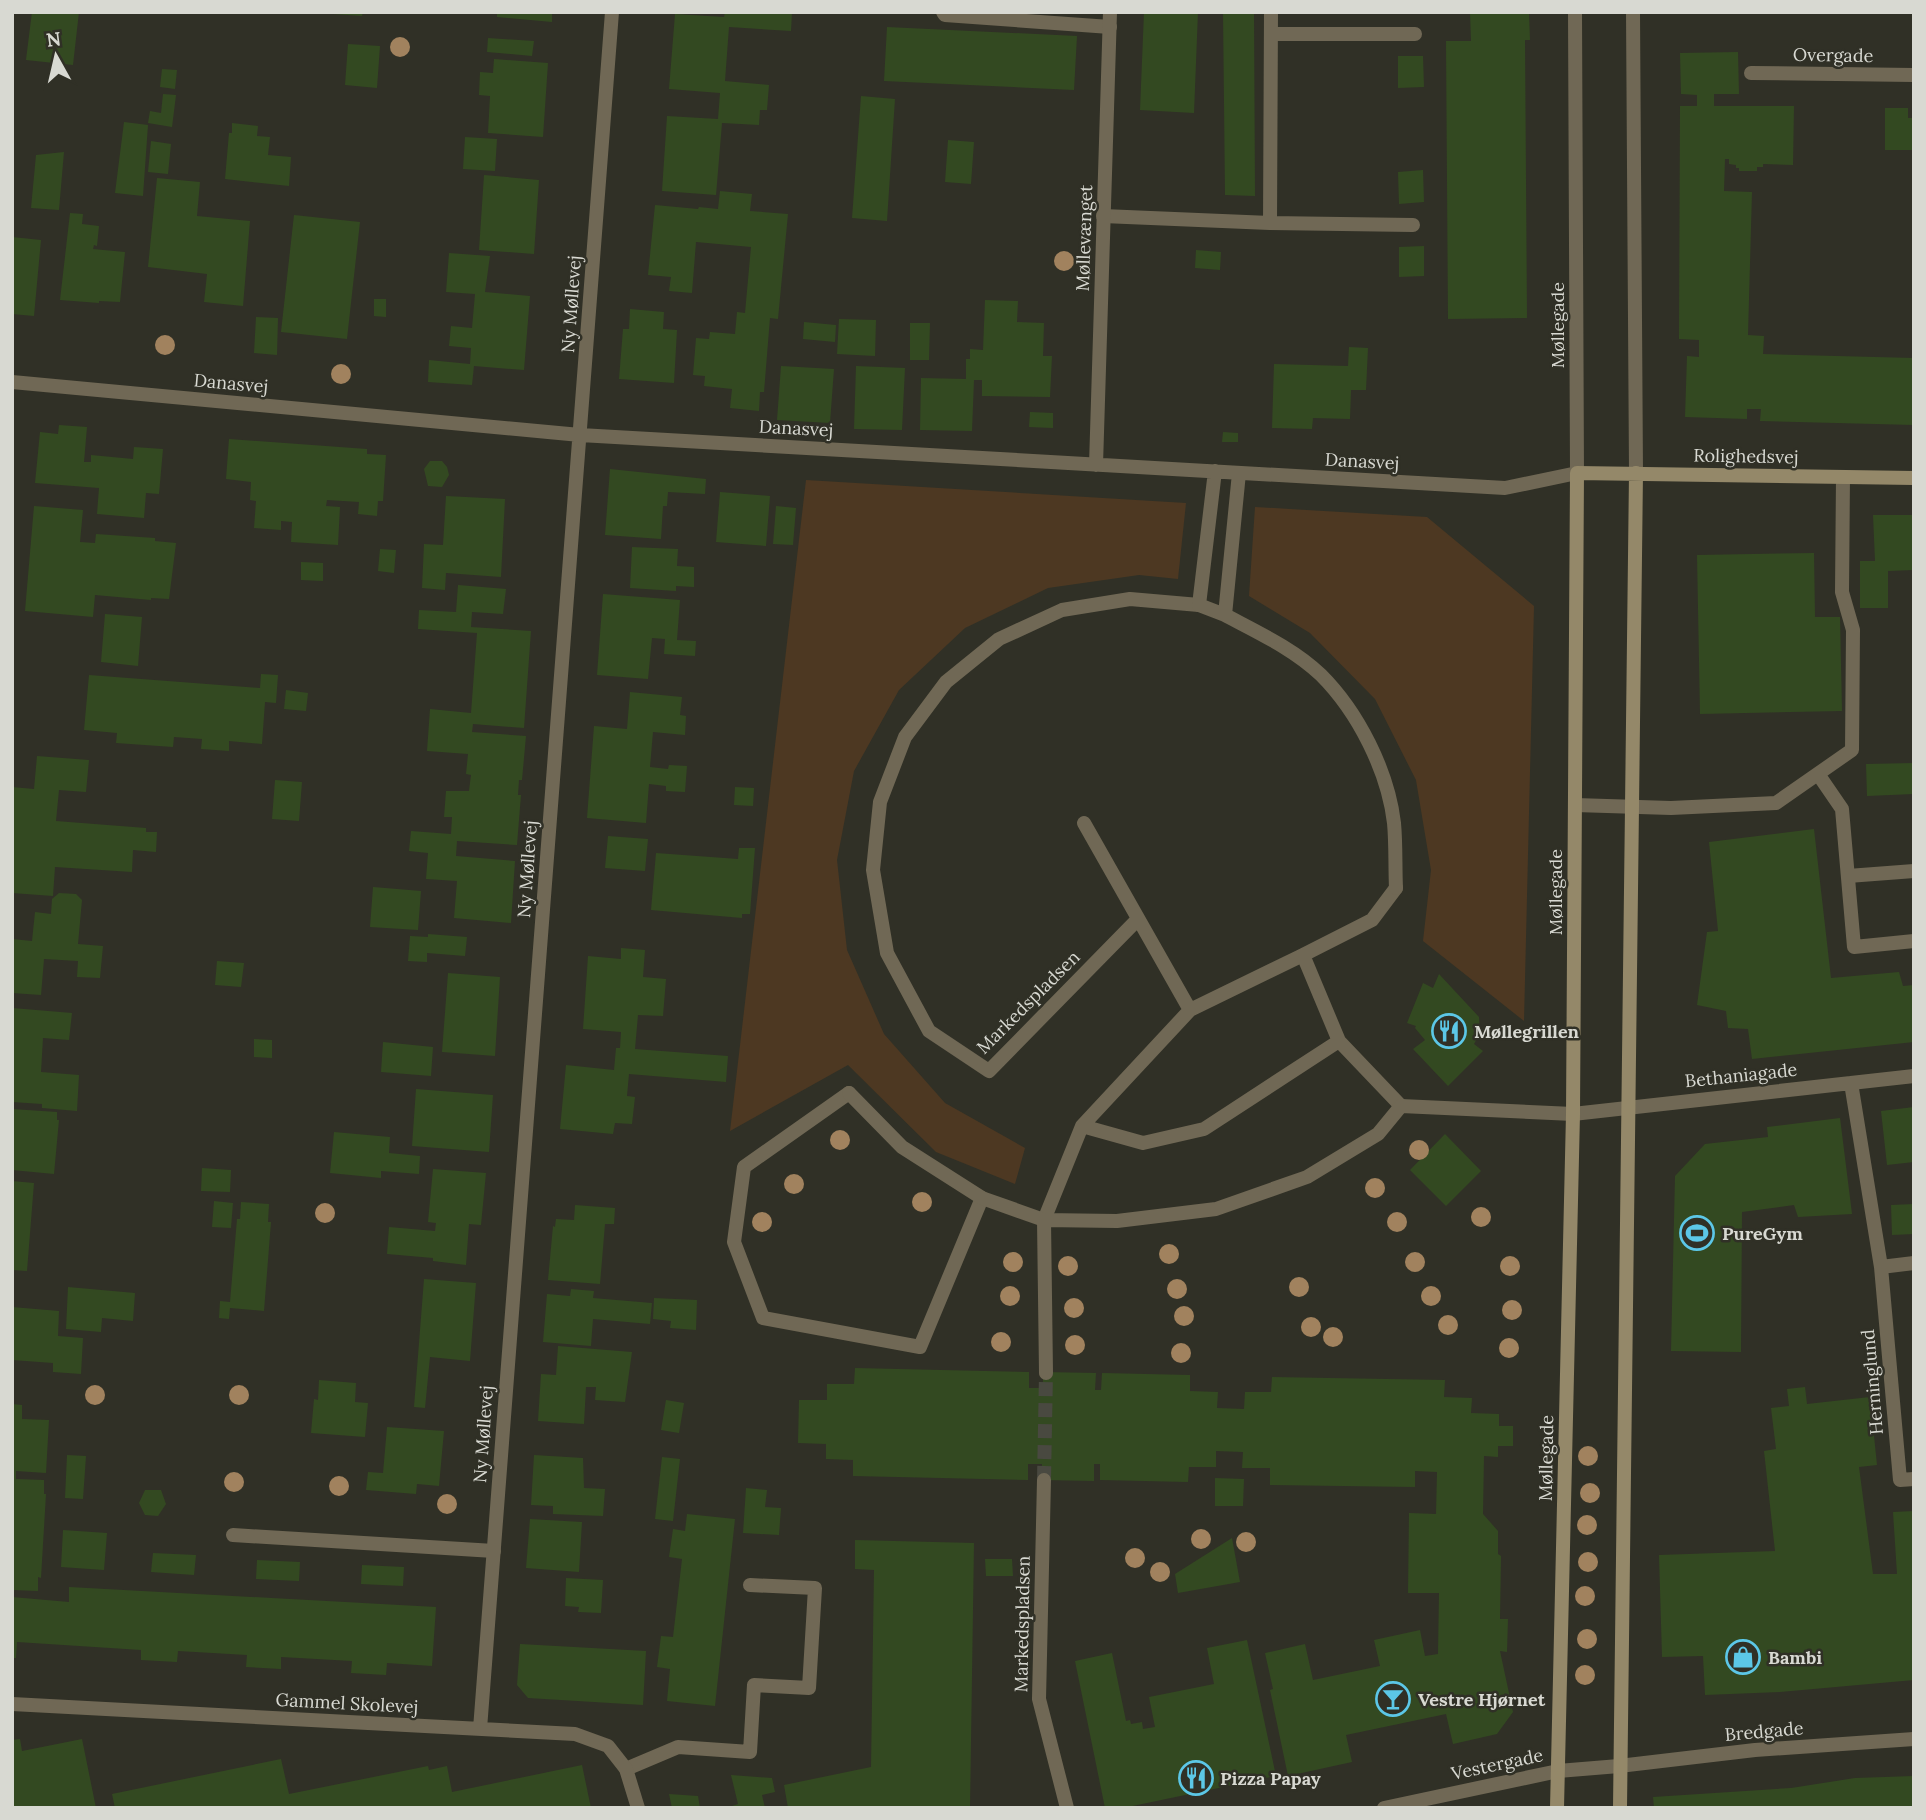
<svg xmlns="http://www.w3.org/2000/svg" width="1926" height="1820" viewBox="0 0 1926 1820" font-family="Lora,serif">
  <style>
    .green { fill: #4d3822 }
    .building { fill: #334921 }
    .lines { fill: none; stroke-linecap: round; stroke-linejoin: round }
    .minor-tunnel { stroke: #494940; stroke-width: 14; stroke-dasharray: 14 7; stroke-linecap: butt }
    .service { stroke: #706855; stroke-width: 14 }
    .pedestrian { stroke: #706855; stroke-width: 14 }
    .minor { stroke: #706855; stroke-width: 14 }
    .tertiary { stroke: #706855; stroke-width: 14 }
    .secondary { stroke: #948869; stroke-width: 14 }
    .tree { fill: #a1825e }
    .labels { text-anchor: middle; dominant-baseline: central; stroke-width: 5; stroke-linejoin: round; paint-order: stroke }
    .street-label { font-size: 18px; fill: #d8d9d2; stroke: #303026 }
    .poi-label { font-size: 18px; font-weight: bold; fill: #d8d9d2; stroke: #303026; text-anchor: start }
  </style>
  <rect width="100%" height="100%" fill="#303026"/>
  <path class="green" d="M806,480l380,23 -8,76 -39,-4 -91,13 -83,40 -66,62 -45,81 -17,89 10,90 37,84 61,69 80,45 -10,36 -79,-32 -88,-87 -118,66z
    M1255,507l172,10 107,89 -10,415 -101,-80 8,-71 -15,-90 -41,-81 -65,-66 -61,-37z"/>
  <path class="building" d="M32,12h47l-6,53 -47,-5z
    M333,12h30l-1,4 -29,-2z
    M497,12h55v10l-55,-5z
    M725,12h67l-1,19 -62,-4 -4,54 44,4 -2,25h-7l-1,15 -37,-2 -6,72 -54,-4 5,-75 51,3 2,-26 -51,-4 6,-75 49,3z
    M1144,12h54l-4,101 -54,-3z
    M1223,12h31l1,184 -30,-1z
    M1470,12h59l1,28h-5l2,278 -79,1 -2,-278h25z
    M887,27l190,9 -3,54 -190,-9z
    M488,38l46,3 -2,15 -45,-4z
    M348,44l32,2 -3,42 -32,-3z
    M1738,52l1,42h-25v12h80l-1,59 -30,-1v3h-6v4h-18v-3h-3v-3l-7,-1v-5h-4l-1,32 28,1 -4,143 16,1 -1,18 151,4v67l-154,-4 1,-12h-14v10l-62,-2 2,-61 12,1v-17l-20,-1 1,-233h17v-11l-16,-1 -1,-41z
    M1398,56h25l1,31 -26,1z
    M494,59l54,4 -5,74 -55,-4 2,-37 -11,-1 1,-23 13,1z
    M162,69l15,1 -2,19 -15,-2z
    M163,94l13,1 -4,32 -24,-4 2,-12 11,2z
    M861,96l34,3 -8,122 -35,-3z
    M1885,108h23v10h6v32h-29z
    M124,122l24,3 -5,71 -28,-3z
    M232,123l26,3 -1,10 13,1 -2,18 23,2 -2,29 -64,-7 4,-46h3z
    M465,137l32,2 -2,32 -32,-2z
    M948,140l26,2 -3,42 -26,-2z
    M151,141l20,3 -3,30 -20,-2z
    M64,152l-5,58 -28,-2 5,-53z
    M1423,170l1,32 -25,2 -1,-32z
    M484,175l55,5 -5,74 -55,-4z
    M157,178l43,4 -3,34 53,5 -7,85 -39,-4 3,-28 -59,-7z
    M720,191l32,3 -2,17 38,3 -10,105 -8,-1 -6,74h-4l-1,19 -29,-3 2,-19 -28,-3 1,-10 -12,-1 3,-37 13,1 1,-7 25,2 2,-22 8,1 6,-66 -55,-5 -4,51 -23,-2 2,-14 -23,-2 7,-70 43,4 1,-2 19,2z
    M70,213l13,1 -1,10 17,2 -2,20 -3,-1 -1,4 32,3 -5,50 -21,-1v2l-39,-3z
    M294,215l66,7 -13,117 -66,-7z
    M12,237l29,3 -7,76 -22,-2z
    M1424,246v30l-25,1v-30z
    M1196,250l25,2 -1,18 -25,-2z
    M449,253l41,3 -5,36 45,4 -6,74 -50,-4 -2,19 -44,-3 1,-22 41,4 1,-16 -22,-2 2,-20 21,2 3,-34 -29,-2z
    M374,299h12v18l-12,-1z
    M985,300l33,1 -1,21 27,1 -1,33h9l-2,41 -68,-1v-16h-8l-2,51 -52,-1 1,-52 45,1v-20h4v-10l13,1z
    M630,309l34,3 -1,17 14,1 -3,53 -55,-4 4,-50h6z
    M256,317l22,1 -1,37 -23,-2z
    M839,319l37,1 -1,36 -38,-2z
    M804,322l32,3 -1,17 -32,-3z
    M910,323h20l-1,37h-19z
    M1349,347l19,1 -2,42h-15l-1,29 -37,-1 -1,11 -40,-1 2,-64 74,2z
    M781,366l53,3 -4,54 -53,-3z
    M856,366l49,2 -3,62 -48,-1z
    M1030,412l23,1v15l-24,-1z
    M59,425l28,2 -3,35h7v-7l42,4 1,-12 29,2 -4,45 -13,-1 -2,25 -47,-4 2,-26 -64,-5 5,-51 18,2z
    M1223,432l15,1v9h-16z
    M229,439l138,10v5l19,1 -3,46h-5l-1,15 -19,-2 1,-12 -32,-2 -1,6 14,1 -2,38 -47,-3 1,-20 -11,-1v9l-27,-2 2,-27 -6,-1 1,-18 -25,-3z
    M430,461h12l5,6 2,8 -7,12 -14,-1 -4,-17z
    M610,469l96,10 -1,15 -37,-2 -1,14h-4l-2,33 -56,-4z
    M720,492l50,4 -4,50 -50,-4z
    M446,496l59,3 -4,78 -55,-4 -1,17 -23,-2 2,-44 19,1z
    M34,506l49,4 -3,32 15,1 1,-9 59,4v3l21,2 -7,56 -18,-1v2l-56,-5 -2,22 -68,-6z
    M776,506l20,2 -3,37 -20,-1z
    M1873,515h41v55l-26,1v37h-28v-47h15z
    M632,547l46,2 -1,17 17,1v20l-18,-1v5l-46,-3z
    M380,549l16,1 -2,23 -16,-2z
    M1814,553l1,64h25l2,94 -142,3 -3,-159z
    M301,562l22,1v18l-22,-1z
    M458,585l48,4 -3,25 -31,-2 -1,15 60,4 -7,97 -51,-4 -1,8 54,4 -4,44h-3l-1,15h3l-4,50 -60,-4 -1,15 59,5 -4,62 -57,-5 3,-37 -31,-2 2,-26 -19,-2 2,-20 40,3 1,-17h-8l2,-26h23l2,-16 -5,-1 2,-20 -41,-3 3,-42 41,4 6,-80 -59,-4 1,-19 37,2z
    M603,594l77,6 -3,40 19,1 -1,15 -31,-2 1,-15 -13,-1 -4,41 -51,-4z
    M105,614l37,3 -4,49 -37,-4z
    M261,674l17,1 -2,28 -11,-1 -3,42 -33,-3v10l-28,-2 1,-10 -28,-2 -1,10 -57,-4 1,-10 -33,-3 5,-55 171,13z
    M286,690l22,3 -2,18 -22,-2z
    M630,692l52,5 -2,18 6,1 -1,19 -32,-3 -3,35 18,2 1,-4 18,1 -2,26 -19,-1v-5l-17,-2 -3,39 -59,-5 7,-92 33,3z
    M37,756l52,4 -3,32 -27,-2 -3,31 90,7v4h11l-1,20 -23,-2 -1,22 -77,-5 -2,29 -41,-3v-106l22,2z
    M1914,763v31l-47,2 -1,-32z
    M275,780l27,2 -3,39 -27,-2z
    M735,787l19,1 -1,18 -19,-1z
    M1814,829l17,149 68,-6 4,14 11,-1v57l-162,17 -4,-30 -20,-1 -2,-17 -29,-6 10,-73 11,-1 -9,-89z
    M608,836l40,3 -3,32 -40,-3z
    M739,848h16l-5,66h-8v4l-91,-8 5,-57 82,6z
    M373,887l48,4 -3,39 -48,-3z
    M59,893l17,1 6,6 -4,44 25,2 -3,32 -23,-1 1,-16 -34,-2 -3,36 -29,-2v-54l20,2 3,-29 16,2 1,-15z
    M428,934l39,3 -2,19 -38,-3v9l-19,-1 2,-25 18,1z
    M621,948l24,2 -2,27 23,2 -3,37 -25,-1 -3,34 93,7 -2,26 -97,-8 -2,22 8,1 -3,27 -17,-1 -2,11 -53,-5 6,-64 48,5 2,-22h4l1,-16 -38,-3 5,-73 33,3z
    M217,961l27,2 -3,24 -26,-2z
    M448,973l52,4 -5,79 -53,-4z
    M1439,974l40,43 1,16 -6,11 9,7 -35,35 -35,-37 12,-9 -10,-12 1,-2 -9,-3 16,-40 10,5z
    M12,1008l60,5 -3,27 -26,-2 -2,34 38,3 -2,36 -35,-3v-4l-30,-2z
    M254,1039l18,1v18l-18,-1z
    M383,1042l50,5 -2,29 -50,-4z
    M416,1089l77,6 -4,57 -77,-6z
    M1914,1107v55l-27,3 -6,-54z
    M12,1109l45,3v8h2l-5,54 -42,-4z
    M1840,1118l12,96 -54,3 -4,-12 -52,7 -1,140 -70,-1 4,-175 30,-32 63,-7 -1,-10z
    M334,1132l56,5 -1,16 31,3 -1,18 -38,-3v7l-51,-5z
    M1445,1134l36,37 -35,35 -36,-36z
    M202,1168l29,2 -1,22 -29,-1z
    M433,1169l53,4 -5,52 -12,-1 -3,41 -33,-4v-3l-46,-4 2,-27 46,4 1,-8 -8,-1z
    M12,1181l22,2 -7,88 -15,-1z
    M214,1201l19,2 -2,25 -19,-1z
    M241,1202l28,2 -1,18h3l-7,89 -34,-3 -1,11 -10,-1 1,-17 10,1 7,-83h3z
    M1914,1204v30l-22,1 -1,-30z
    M575,1205l40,3 -1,16h-9l-5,60 -52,-4 5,-54 2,1 1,-8 18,1z
    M424,1279l52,4 -6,78 -40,-4 -5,51 -11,-1z
    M68,1287l67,6 -2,28 -31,-3 -1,14 -35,-3z
    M571,1289l23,2 -1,7 59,5 -2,21 -57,-5 -2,27 -48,-4 4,-48 23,2z
    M654,1298l43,2 -1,30 -26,-2 1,-7 -18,-2z
    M12,1307l47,4 -1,25 25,2 -2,36 -28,-2v-9l-41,-3z
    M558,1346l74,6 -7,50 -30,-2 1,-13h-10l-2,37 -46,-3 3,-47 15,1z
    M855,1368l174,4v16h14v-16l53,1 -1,17h6l1,-17 88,2v16l28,1 -1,16 27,1 1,-17h26l1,-15 173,3 -1,17 28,1 -1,15 28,1v12h14v20h-15v11l-14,-1 -1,58 15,17v23l3,2 -1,63h8l-1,33 -7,-1 13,61 -16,22 -44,10 -7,-30 -100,21 6,27 -64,14 -18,-86 3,-1 -8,-36 40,-9 8,36 67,-14 -6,-26 46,-10 5,26 13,-2 1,-61h-31l1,-80 27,1 1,-42 -22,-1v16l-145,-2v-17h-28l1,-16 -27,-1v16h-27l-1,15 -88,-2v-16h-6v17l-52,-1v-16h-14v16l-175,-4v-16l-27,-1v-15l-28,-1 1,-43h28v-16h27z
    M319,1380l37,3 -1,19 13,1 -3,34 -54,-4 3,-34 4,1z
    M1805,1387l2,17 63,-7 7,68 -18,2 14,107h24l-4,-62 21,-1v169l-134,12 -75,3 -2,-39 -41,1 -3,-102 116,-4 -11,-100 12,-2 -5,-41 18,-2 -2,-17z
    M666,1400l18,3 -5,30 -18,-3z
    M12,1404l10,1v14l27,1 -3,53 -30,-2v8l28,1v14h2l-5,84 -3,-1v14l-26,-1z
    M387,1427l57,4 -5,55 -22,-2 -1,10 -50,-4 2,-18 15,1z
    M67,1455l19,1 -3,43 -18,-1z
    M534,1455l49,3 1,30 21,1 -2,27 -50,-2v-8l-22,-1z
    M662,1457l18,2 -7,62 -18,-2z
    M1215,1478l29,1 -1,27h-28z
    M746,1488l21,2 -2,17 16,1 -2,27 -36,-2z
    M145,1490h16l5,14 -8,12 -13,-1 -6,-12z
    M687,1514l48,5 -20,187 -48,-5 3,-32 -13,-2 4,-31 12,1 9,-78 -13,-2 4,-28 12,2z
    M530,1519l52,3 -3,50 -53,-4z
    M63,1530l44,3 -3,37 -43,-3z
    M1232,1538l8,44 -62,11 -3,-19z
    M855,1540l119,3 -4,265h-182l-4,-23 87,-18 3,-197 -19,-1z
    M153,1553l43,2 -2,20 -43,-3z
    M985,1559h27l1,17h-27z
    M257,1560l43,2 -1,19 -43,-2z
    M362,1565l42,2 -1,19 -42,-2z
    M566,1578l37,2 -2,33 -23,-1 1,-5 -14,-1z
    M69,1587l367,20 -4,59 -45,-3 -1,12 -35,-2 1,-12 -71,-4v12l-35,-2 1,-12 -69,-4 -1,11 -36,-2v-10l-124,-8 -1,16h-4v-61l57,5z
    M1247,1640l29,136 -153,32h-18l-30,-147 37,-8 14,68 4,-1 1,4 11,-2 1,7 12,-2 -6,-30 65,-13 -7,-36z
    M520,1644l126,7 -3,54 -115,-7 -11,-13z
    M20,1739l2,12 60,-12 14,69h-84v-68z
    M281,1759l8,35 139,-28 1,4 18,-4 5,26 130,-27 9,43h-476l-3,-14z
    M731,1775l41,3 3,14 -13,3 3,13h-39l12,-4z
    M1914,1776v32h-260l-1,-11 138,-9 64,-10z
    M669,1794l29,2 2,12h-28z"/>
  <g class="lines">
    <path class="minor-tunnel" d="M1044,1480l2,-107"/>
    <path class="service" d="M943,12l2,3 165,12
      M1271,34h144
      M1103,216l167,7 1,-211
      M1270,223l143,2
      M1818,774l24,35 12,138 60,-6
      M1575,805l96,3 105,-5 76,-53 1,-120 -11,-38 1,-115
      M1084,823l106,187
      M1848,876l66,-5
      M1396,888l-24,32 -69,35 36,86 62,65
      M1138,919l-149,152 -60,-40 -42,-78 -14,-83 7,-68 25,-65 41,-55 53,-43 63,-29 68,-11 69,6
      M849,1093l-105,74 -10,75 29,76 157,29 62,-149
      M1082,1126l61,17 61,-14 135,-88
      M1044,1220l38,-94 108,-116 113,-55
      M233,1535l261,16
      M626,1769l52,-22 72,5 4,-67 55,3 6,-100 -65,-3"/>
    <path class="pedestrian" d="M1619,1766l136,-16 159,-11"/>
    <path class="minor" d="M1751,73l163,2
      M12,382l568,53 925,53 72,-15
      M1096,465l14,-453
      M1215,471l-16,134 26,10
      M1239,473l-14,142c32,17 69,34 96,60 37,37 67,96 73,148 2,21 1,43 2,65
      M1851,1083l30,184 19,213 14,-1
      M849,1093l53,54 80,51 62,22 73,1 99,-12 91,-32 71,-43 23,-28 172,8 341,-38
      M1044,1220l2,153
      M1881,1267l33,-4
      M1044,1480l-5,219 28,109
      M12,1704l563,30 33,12 18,23 12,39
      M480,1729l132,-1717"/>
    <path class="tertiary" d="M1575,12l2,461
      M1633,12l3,461
      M1384,1808l174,-37 61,-5"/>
    <path class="secondary" d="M1557,1808l16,-694 4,-641 337,5
      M1620,1808l16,-1335"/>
  </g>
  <g class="tree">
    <circle cx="400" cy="47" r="10"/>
    <circle cx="1064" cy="261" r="10"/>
    <circle cx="165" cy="345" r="10"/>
    <circle cx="341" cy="374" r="10"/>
    <circle cx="840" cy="1140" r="10"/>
    <circle cx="1419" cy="1150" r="10"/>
    <circle cx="794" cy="1184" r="10"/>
    <circle cx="1375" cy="1188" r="10"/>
    <circle cx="922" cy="1202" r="10"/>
    <circle cx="325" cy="1213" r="10"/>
    <circle cx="1481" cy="1217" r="10"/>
    <circle cx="762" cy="1222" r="10"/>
    <circle cx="1397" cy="1222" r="10"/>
    <circle cx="1169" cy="1254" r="10"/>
    <circle cx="1013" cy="1262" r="10"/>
    <circle cx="1415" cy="1262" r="10"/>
    <circle cx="1068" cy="1266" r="10"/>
    <circle cx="1510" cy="1266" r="10"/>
    <circle cx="1299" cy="1287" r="10"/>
    <circle cx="1177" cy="1289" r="10"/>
    <circle cx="1010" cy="1296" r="10"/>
    <circle cx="1431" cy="1296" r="10"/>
    <circle cx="1074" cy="1308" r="10"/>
    <circle cx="1512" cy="1310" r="10"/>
    <circle cx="1184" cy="1316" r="10"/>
    <circle cx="1448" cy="1325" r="10"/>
    <circle cx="1311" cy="1327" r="10"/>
    <circle cx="1333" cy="1337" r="10"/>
    <circle cx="1001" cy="1342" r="10"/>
    <circle cx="1075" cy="1345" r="10"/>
    <circle cx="1509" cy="1348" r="10"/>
    <circle cx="1181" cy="1353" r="10"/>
    <circle cx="95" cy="1395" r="10"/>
    <circle cx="239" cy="1395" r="10"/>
    <circle cx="1588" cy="1456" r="10"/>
    <circle cx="234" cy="1482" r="10"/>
    <circle cx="339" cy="1486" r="10"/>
    <circle cx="1590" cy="1493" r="10"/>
    <circle cx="447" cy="1504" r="10"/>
    <circle cx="1587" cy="1525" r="10"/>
    <circle cx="1201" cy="1539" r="10"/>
    <circle cx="1246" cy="1542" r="10"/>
    <circle cx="1135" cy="1558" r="10"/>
    <circle cx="1588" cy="1562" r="10"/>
    <circle cx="1160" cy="1572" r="10"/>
    <circle cx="1585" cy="1596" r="10"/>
    <circle cx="1587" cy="1639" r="10"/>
    <circle cx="1585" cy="1675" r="10"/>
  </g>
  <defs>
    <g id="restaurant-ring" transform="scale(1.75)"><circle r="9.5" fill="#303026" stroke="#5cc7e7" stroke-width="1.5"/><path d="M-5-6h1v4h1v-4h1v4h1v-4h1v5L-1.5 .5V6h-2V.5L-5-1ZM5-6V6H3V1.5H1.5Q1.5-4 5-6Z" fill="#5cc7e7"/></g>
    <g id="stadium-ring" transform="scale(1.75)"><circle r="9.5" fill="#303026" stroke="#5cc7e7" stroke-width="1.5"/><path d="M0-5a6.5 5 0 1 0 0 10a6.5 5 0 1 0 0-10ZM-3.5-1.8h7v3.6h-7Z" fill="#5cc7e7"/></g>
    <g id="shop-ring" transform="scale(1.75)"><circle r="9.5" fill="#303026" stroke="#5cc7e7" stroke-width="1.5"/><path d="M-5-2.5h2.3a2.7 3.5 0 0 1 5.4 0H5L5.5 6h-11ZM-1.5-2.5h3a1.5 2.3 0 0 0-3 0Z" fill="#5cc7e7"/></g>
    <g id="bar-ring" transform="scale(1.75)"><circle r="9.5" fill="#303026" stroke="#5cc7e7" stroke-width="1.5"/><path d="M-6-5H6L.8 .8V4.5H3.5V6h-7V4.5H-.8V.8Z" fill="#5cc7e7"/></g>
  </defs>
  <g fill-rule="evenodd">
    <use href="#restaurant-ring" x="1449" y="1031"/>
    <use href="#stadium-ring" x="1697" y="1233"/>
    <use href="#shop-ring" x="1743" y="1657"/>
    <use href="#bar-ring" x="1393" y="1699"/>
    <use href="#restaurant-ring" x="1196" y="1778"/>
  </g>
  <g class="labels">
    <g class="street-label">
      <text transform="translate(1833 55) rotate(1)">Overgade</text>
      <text transform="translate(1084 238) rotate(-88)">Møllevænget</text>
      <text transform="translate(571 304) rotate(-86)">Ny Møllevej</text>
      <text transform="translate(1557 325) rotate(-90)">Møllegade</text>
      <text transform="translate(231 383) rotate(5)">Danasvej</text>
      <text transform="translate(796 428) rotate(3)">Danasvej</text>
      <text transform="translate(1746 456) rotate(1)">Rolighedsvej</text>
      <text transform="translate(1362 461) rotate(3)">Danasvej</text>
      <text transform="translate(527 869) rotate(-86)">Ny Møllevej</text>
      <text transform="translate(1555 892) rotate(-90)">Møllegade</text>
      <text transform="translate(1028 1002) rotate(-45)">Markedspladsen</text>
      <text transform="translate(1741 1075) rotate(-6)">Bethaniagade</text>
      <text transform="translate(1872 1382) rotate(-95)">Herninglund</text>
      <text transform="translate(483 1434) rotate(-86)">Ny Møllevej</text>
      <text transform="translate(1546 1458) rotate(-89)">Møllegade</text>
      <text transform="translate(1022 1624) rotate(-89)">Markedspladsen</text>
      <text transform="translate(347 1703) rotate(3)">Gammel Skolevej</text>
      <text transform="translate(1764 1731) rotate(-5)">Bredgade</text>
      <text transform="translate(1497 1764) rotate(-12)">Vestergade</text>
    </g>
    <g class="poi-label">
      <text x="1474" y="1031">Møllegrillen</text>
      <text x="1722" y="1233">PureGym</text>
      <text x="1768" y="1657">Bambi</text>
      <text x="1418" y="1699">Vestre Hjørnet</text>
      <text x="1220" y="1778">Pizza Papay</text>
    </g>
  </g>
  <rect width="1926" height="1820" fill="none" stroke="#d8d9d2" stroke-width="28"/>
  <g transform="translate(56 56) rotate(352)" stroke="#303026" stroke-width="5" paint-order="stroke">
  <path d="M0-5L12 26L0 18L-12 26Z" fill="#d8d9d2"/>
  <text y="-10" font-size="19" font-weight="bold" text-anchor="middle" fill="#d8d9d2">N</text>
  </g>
</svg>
